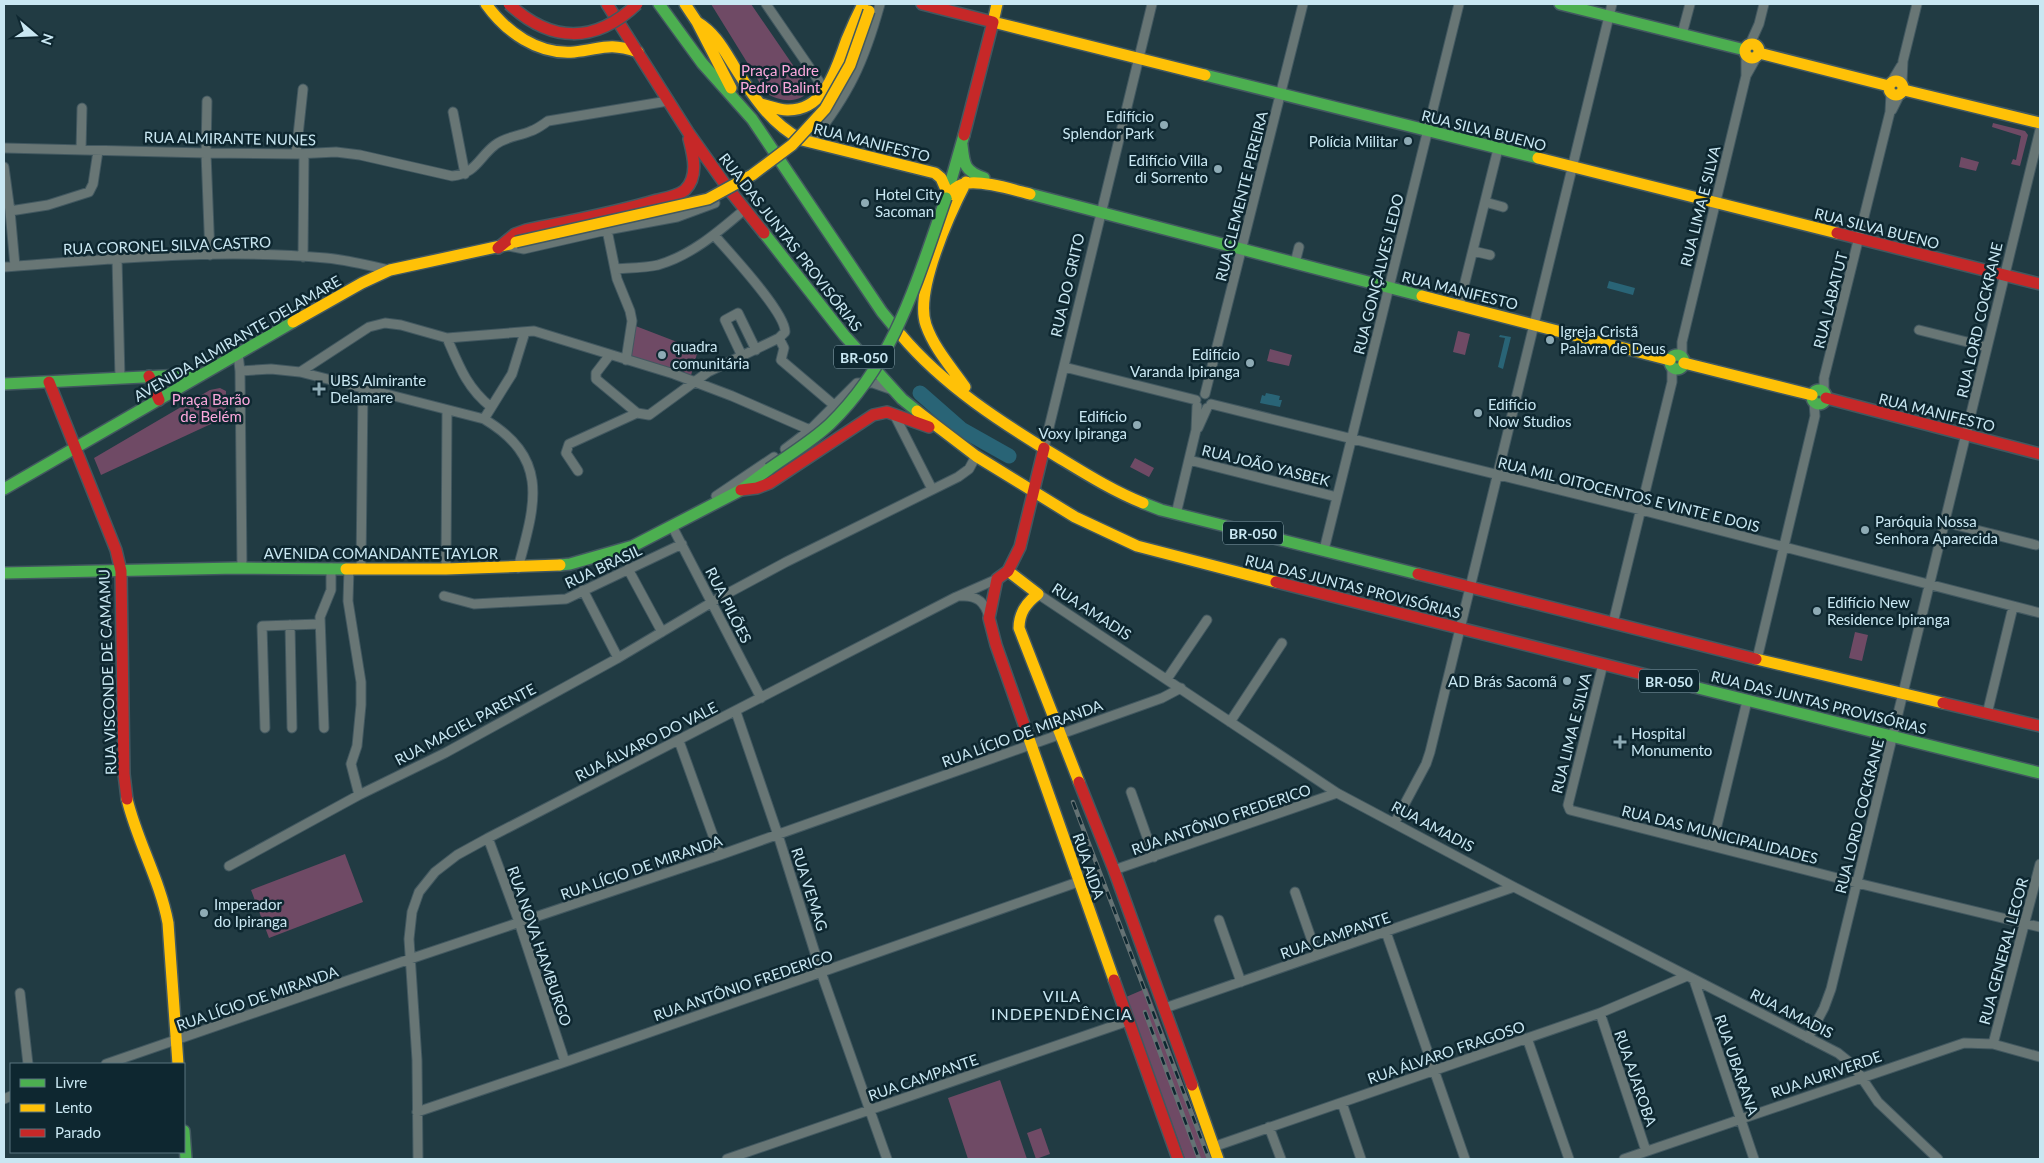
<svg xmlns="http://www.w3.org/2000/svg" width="2044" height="1163" viewBox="0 0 2044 1163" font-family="Lato,sans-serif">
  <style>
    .green { fill: #6f4a65 }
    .water { fill: #296476 }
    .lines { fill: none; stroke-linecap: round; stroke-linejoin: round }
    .river { stroke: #296476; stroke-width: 15 }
    .street-casing { stroke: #425860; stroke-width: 11 }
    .fast-casing { stroke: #425860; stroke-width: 14 }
    .slow-casing { stroke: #425860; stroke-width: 14 }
    .jam-casing { stroke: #425860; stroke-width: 14 }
    .street { stroke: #687675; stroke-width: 9 }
    .fast { stroke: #4caf50; stroke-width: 11 }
    .slow { stroke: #ffc107; stroke-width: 11 }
    .jam { stroke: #c62828; stroke-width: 11 }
    .rail-casing { stroke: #647274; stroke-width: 4.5 }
    .rail { stroke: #0e2730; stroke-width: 2.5; stroke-dasharray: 8; stroke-linecap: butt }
    .fast-bridge-casing { stroke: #425860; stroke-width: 14; stroke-linecap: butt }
    .slow-bridge-casing { stroke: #425860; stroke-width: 14; stroke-linecap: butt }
    .jam-bridge-casing { stroke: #425860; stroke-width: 14; stroke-linecap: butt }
    .fast-bridge { stroke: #4caf50; stroke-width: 11 }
    .slow-bridge { stroke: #ffc107; stroke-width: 11 }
    .jam-bridge { stroke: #c62828; stroke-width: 11 }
    .poi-dot { fill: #8eabb5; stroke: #0e2730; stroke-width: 2 }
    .labels { text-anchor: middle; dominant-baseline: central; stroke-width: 5; stroke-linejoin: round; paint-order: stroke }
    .shield { fill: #0e2730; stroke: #91adb8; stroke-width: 1 }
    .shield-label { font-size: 14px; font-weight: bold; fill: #c9e7f2 }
    .park-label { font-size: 15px; fill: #fba8dc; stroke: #0e2730 }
    .poi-label { font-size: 15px; fill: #c9e7f2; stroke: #0e2730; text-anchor: start }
    .street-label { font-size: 15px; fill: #c9e7f2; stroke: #0e2730 }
    .neighbourhood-label { font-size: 16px; letter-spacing: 1px; fill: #c9e7f2; stroke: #0e2730 }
  </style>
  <rect width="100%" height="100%" fill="#213b43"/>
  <path class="green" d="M711,4h40l59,86c-10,14 -30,12 -44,3z
    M1993,123l32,8 3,4 -8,31 -9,-2 2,-5 3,1 5,-24 -29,-9z
    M1961,157l18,5 -3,9 -17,-4z
    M633,325l65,25 -8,29 -64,-19z
    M1458,331l12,3 -5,21 -12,-3z
    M1270,349l22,6 -3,11 -22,-5z
    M220,388l6,3v26l-125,58 -7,-17 116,-68z
    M1135,458l19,10 -5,9 -19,-10z
    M1855,632l13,3 -6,26 -13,-3z
    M345,854l18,48 -94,36 -18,-48z
    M1147,988l64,171h-26l-59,-162z
    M1000,1080l27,79h-59l-20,-61z
    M1041,1128l9,26 -14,5 -9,-26z"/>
  <path class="water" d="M1609,281l26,7 -2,7 -26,-7z
    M1500,335l11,2 -8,32 -5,-2 7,-29 -6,-1z
    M1266,393l14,3 -1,4h3l-2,7 -20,-4 2,-8 3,1z"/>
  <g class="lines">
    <path class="river" d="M920,393l41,36 48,27"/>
    <g class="street-casing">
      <path id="street" d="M766,4l59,86
        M1682,34l8,-30
        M1750,44l9,-20 5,-20
        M1747,74l9,-16
        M1892,81l9,-15
        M1902,82l1,-21 14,-57
        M207,101l-1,52 4,102
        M1892,110l8,-16
        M453,112l12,62
        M811,142c38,-48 53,-80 69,-138
        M4,148l202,5 90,1 40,-2 24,3 92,21c24,-2 27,-19 43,-31 9,-8 25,-9 36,-14 6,-2 11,-6 17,-10l120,-20
        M81,150l1,-42
        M296,154l7,-65
        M4,167l6,44 5,55
        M1485,202l18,5
        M10,211l38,-6 41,-13 4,-8 5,-33
        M607,230l10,49 13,32 2,10 -6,39
        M714,235c15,17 72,78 71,97l-6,6
        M509,246l15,3 83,-19 70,-13 38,-14
        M1473,251l17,4
        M303,257l1,-103
        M117,258l3,120
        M1295,263l4,-16
        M4,267c107,-8 215,-19 322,-9 21,2 42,7 63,12
        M615,269c14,-1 30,-1 43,-4 34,-10 60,-33 86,-55
        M1459,306l39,-157
        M1919,330l68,17
        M447,338c12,28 20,50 44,69
        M238,354l2,17 2,197
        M609,356l-13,17v6l41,34 12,2 59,-43 71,-34 5,10 -3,12 54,46
        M742,356l-17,-36 13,-7 18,37
        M1682,356v-14l64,-266v-21
        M1064,367l132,33
        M240,371l31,-2 29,3 184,47c67,40 51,85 34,149
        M300,372l69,-45 16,-4 16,2 46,13 87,-7 140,43 58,22 78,34
        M1824,391v-13l66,-266 1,-19
        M1205,394l98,-390
        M1211,404l430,106 399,103
        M895,416l37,73
        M484,419l28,-45 13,-42
        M1198,428l9,-20
        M1044,448l108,-444
        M785,449l25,-19 47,-47h16l17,6
        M1189,460l148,37
        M578,471l-12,-18 3,-9 68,-31
        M716,496l58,-39
        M1176,514l20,-84 1,-24
        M1944,522l92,23
        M672,526l89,172
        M1324,550l135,-546
        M349,568l-1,33 13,81v23l-4,41 -6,18 8,31
        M361,568l2,-180
        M446,569l1,-159
        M628,569l34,63
        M583,590l35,68
        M1038,594l299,199 177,94 324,166 15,12 25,37 60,57
        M444,596l30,8 92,-5 116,-55
        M961,596c16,-1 24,6 28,21
        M1613,623l59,-241v-15
        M290,625l2,103
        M1757,659l58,-243 -1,-14
        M1603,664l-35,141 2,5 287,73 183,44
        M1167,679l40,-59
        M736,712l42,123 43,137 66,187
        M1987,714l26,-107
        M1230,722l52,-79
        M265,728l-3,-102 58,-2
        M324,728l-4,-111 11,-27v-22
        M679,741l41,114
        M1131,792l23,65
        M1395,822l31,-58 4,-12 182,-748
        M488,838l31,84 46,140
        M1712,846l35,-145
        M229,866l130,-71 86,-42 173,-95 101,-60 67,-36 172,-85 11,-8 7,-13
        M1114,870l223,-77
        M1295,892l22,63
        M1219,920l22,62
        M1386,932l79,227
        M1694,980l60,179
        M20,993l8,71
        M1165,1008l349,-121
        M1600,1013l46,138
        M1527,1038l42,121
        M1808,1038l16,-30 7,-19 209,-859
        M1993,1044l47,-180
        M106,1064l304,-105 310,-104 341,-121 101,-36 19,-10
        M4,1099l7,-3
        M1342,1103l19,56
        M417,1112l148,-50 513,-180
        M1269,1127l12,32
        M1213,1147l387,-134 87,-37
        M418,1159l-1,-99 -8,-121 3,-27 7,-20 16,-20 22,-17 31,-17 468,-241 41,-18
        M727,1159l401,-138
        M1624,1159l340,-116 29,1 47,13"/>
    </g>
    <g class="fast-casing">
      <path id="fast" d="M659,4l43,59 50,56 130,193 19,23
        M1560,4l185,46
        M1205,75l333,83
        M962,145c2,19 2,26 22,33
        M1030,194l392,102
        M946,198l18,-63
        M764,233l80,102 58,64 15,12
        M1670 362a7 7 0 1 1 14 0a7 7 0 1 1-14 0Z
        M4,384l199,-10
        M1812 397a7 7 0 1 1 14 0a7 7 0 1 1-14 0Z
        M4,489l289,-167
        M1143,503l18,7 257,64
        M560,565l10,-1 63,-18 108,-56 28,-21
        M4,573l233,-5 109,1
        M1694,687l346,86
        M184,1131l2,28"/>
    </g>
    <g class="slow-casing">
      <path id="slow" d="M486,4c20,28 52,51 88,48 29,-3 33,-10 64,0
        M685,4l12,18 34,66
        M997,4l-4,18 212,53
        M697,22c18,11 26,26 37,44 18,29 37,58 68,74l133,33 6,5 7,16c5,-4 10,-9 16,-10 15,-5 50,6 66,10
        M1745 51a7 7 0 1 1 14 0a7 7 0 1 1-14 0Z
        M1759,53l130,33
        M1889 88a7 7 0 1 1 14 0a7 7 0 1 1-14 0Z
        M1904,90l136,33
        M761,104c8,2 18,6 26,6 39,1 49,-42 60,-71 5,-12 10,-23 16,-35
        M1538,158l299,75
        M1422,296l248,64
        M293,322l69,-39 28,-13 120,-26
        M901,335c43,51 101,88 157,122 28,17 55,34 85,46
        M1684,363l128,32
        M965,387c-14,-20 -31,-39 -39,-62 -12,-34 24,-112 40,-143
        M917,411l59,45 99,61 62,29 139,36
        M346,569h100l114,-4
        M1008,571l30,23c-12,9 -19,19 -19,34l60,154
        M1756,659l187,44
        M1027,733l87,247
        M127,799c10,42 33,81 41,124l10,141
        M1192,1085l26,74"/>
    </g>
    <g class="jam-casing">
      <path id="jam" d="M607,4l81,128 39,55 37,46
        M922,4l71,18 -29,113
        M1837,233l203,51
        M498,248l17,-14 11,-4c44,-9 88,-17 131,-30 9,-2 21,-4 28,-10 14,-14 8,-35 4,-51
        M149,376l10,24
        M49,382l67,168 5,21 3,203 3,25
        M1826,398l214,56
        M741,490l16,-2 13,-5 103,-68 14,-3 42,15
        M1418,574l338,85
        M1276,582l418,105
        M1943,703l97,23
        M1027,733l-31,-88 -7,-27 8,-39 11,-8 12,-24 24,-99
        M1079,782l35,88 78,215
        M1114,980l64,179"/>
    </g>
    <use href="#street" class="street"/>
    <use href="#fast" class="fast"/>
    <use href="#slow" class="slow"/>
    <use href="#jam" class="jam"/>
    <g class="rail-casing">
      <path id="rail" d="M1073,802l136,357
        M1145,1012l54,147"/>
    </g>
    <use href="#rail" class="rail"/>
    <g class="fast-bridge-casing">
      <path id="fast-bridge" d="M769,469c21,-15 43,-28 61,-45 65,-63 87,-144 116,-226"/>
    </g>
    <g class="slow-bridge-casing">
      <path id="slow-bridge" d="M516,242l192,-43 44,-24 40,-30 33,-36 25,-44 19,-54"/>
    </g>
    <g class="jam-bridge-casing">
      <path id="jam-bridge" d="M509,4c42,39 86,40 128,0"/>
    </g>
    <use href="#fast-bridge" class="fast-bridge"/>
    <use href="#slow-bridge" class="slow-bridge"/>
    <use href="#jam-bridge" class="jam-bridge"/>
  </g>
  <g class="poi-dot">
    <circle cx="1164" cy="125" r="5"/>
    <circle cx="1408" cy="141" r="5"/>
    <circle cx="1218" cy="169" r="5"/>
    <circle cx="865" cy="203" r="5"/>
    <circle cx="1550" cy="340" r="5"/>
    <circle cx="662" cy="355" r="5"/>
    <circle cx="1250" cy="363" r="5"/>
    <path d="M316.5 381.5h5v5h5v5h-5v5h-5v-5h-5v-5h5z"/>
    <circle cx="1478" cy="413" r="5"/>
    <circle cx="1137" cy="425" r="5"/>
    <circle cx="1865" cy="530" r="5"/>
    <circle cx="1817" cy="611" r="5"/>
    <circle cx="1567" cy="681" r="5"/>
    <path d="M1617.5 734.5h5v5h5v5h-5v5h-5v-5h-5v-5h5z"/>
    <circle cx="204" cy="913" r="5"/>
  </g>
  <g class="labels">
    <g class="shield">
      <rect x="834" y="345.5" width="60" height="23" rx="4"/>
      <rect x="1223" y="521.5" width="60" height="23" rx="4"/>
      <rect x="1639" y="669.5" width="60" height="23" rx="4"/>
    </g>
    <g class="shield-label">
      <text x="864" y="357">BR-050</text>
      <text x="1253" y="533">BR-050</text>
      <text x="1669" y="681">BR-050</text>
    </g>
    <g class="park-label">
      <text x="780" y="70">Praça Padre<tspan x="780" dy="17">Pedro Balint</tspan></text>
      <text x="211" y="399">Praça Barão<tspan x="211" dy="17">de Belém</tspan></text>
    </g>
    <g class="poi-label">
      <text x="1154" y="116" text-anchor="end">Edifício<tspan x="1154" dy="17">Splendor Park</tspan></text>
      <text x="1398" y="141" text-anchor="end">Polícia Militar</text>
      <text x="1208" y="160" text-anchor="end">Edifício Villa<tspan x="1208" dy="17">di Sorrento</tspan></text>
      <text x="875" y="194">Hotel City<tspan x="875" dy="17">Sacoman</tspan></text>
      <text x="1560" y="331">Igreja Cristã<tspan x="1560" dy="17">Palavra de Deus</tspan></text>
      <text x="672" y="346">quadra<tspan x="672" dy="17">comunitária</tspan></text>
      <text x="1240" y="354" text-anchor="end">Edifício<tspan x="1240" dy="17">Varanda Ipiranga</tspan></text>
      <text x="330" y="380">UBS Almirante<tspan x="330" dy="17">Delamare</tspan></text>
      <text x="1488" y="404">Edifício<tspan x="1488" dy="17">Now Studios</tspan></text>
      <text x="1127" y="416" text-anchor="end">Edifício<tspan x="1127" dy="17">Voxy Ipiranga</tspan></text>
      <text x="1875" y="521">Paróquia Nossa<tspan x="1875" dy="17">Senhora Aparecida</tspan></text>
      <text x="1827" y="602">Edifício New<tspan x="1827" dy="17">Residence Ipiranga</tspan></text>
      <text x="1557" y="681" text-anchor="end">AD Brás Sacomã</text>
      <text x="1631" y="733">Hospital<tspan x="1631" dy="17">Monumento</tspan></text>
      <text x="214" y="904">Imperador<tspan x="214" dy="17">do Ipiranga</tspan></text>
    </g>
    <g class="street-label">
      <text transform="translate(1484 130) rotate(14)">RUA SILVA BUENO</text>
      <text transform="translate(230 138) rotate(1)">RUA ALMIRANTE NUNES</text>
      <text transform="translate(872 142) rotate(14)">RUA MANIFESTO</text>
      <text transform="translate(1241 196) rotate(-76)">RUA CLEMENTE PEREIRA</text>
      <text transform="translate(1700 206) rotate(-76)">RUA LIMA E SILVA</text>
      <text transform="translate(1877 228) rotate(14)">RUA SILVA BUENO</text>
      <text transform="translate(791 242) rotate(52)">RUA DAS JUNTAS PROVISÓRIAS</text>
      <text transform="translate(167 245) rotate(-2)">RUA CORONEL SILVA CASTRO</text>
      <text transform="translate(1378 274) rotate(-76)">RUA GONÇALVES LEDO</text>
      <text transform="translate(1067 285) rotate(-77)">RUA DO GRITO</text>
      <text transform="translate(1460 290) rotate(14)">RUA MANIFESTO</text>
      <text transform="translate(1830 300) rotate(-76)">RUA LABATUT</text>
      <text transform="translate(1979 320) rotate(-77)">RUA LORD COCKRANE</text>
      <text transform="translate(237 338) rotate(-30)">AVENIDA ALMIRANTE DELAMARE</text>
      <text transform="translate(1937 412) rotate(14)">RUA MANIFESTO</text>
      <text transform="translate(1266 465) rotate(14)">RUA JOÃO YASBEK</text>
      <text transform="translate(1629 494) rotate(14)">RUA MIL OITOCENTOS E VINTE E DOIS</text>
      <text x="381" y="553">AVENIDA COMANDANTE TAYLOR</text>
      <text transform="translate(603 566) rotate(-25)">RUA BRASIL</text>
      <text transform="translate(1353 586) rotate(14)">RUA DAS JUNTAS PROVISÓRIAS</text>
      <text transform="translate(729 605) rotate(63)">RUA PILÕES</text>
      <text transform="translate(1092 611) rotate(33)">RUA AMADIS</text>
      <text transform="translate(107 672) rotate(-92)">RUA VISCONDE DE CAMAMU</text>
      <text transform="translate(1819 702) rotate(14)">RUA DAS JUNTAS PROVISÓRIAS</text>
      <text transform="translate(465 724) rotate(-28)">RUA MACIEL PARENTE</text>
      <text transform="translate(1022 733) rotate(-20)">RUA LÍCIO DE MIRANDA</text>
      <text transform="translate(1571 733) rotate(-76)">RUA LIMA E SILVA</text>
      <text transform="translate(646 741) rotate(-27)">RUA ÁLVARO DO VALE</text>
      <text transform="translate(1859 816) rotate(-76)">RUA LORD COCKRANE</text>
      <text transform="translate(1221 819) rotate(-19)">RUA ANTÔNIO FREDERICO</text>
      <text transform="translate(1433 826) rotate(28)">RUA AMADIS</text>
      <text transform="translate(1720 834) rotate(14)">RUA DAS MUNICIPALIDADES</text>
      <text transform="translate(1089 866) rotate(71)">RUA AIDA</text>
      <text transform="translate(641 867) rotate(-19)">RUA LÍCIO DE MIRANDA</text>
      <text transform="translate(810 889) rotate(72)">RUA VEMAG</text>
      <text transform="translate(1335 935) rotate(-19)">RUA CAMPANTE</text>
      <text transform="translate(540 946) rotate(71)">RUA NOVA HAMBURGO</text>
      <text transform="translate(2003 951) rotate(-75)">RUA GENERAL LECOR</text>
      <text transform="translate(743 985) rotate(-19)">RUA ANTÔNIO FREDERICO</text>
      <text transform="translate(257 998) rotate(-19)">RUA LÍCIO DE MIRANDA</text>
      <text transform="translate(1792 1013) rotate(27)">RUA AMADIS</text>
      <text transform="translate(1446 1052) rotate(-19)">RUA ÁLVARO FRAGOSO</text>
      <text transform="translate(1737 1065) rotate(71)">RUA UBARANA</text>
      <text transform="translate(1826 1074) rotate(-19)">RUA AURIVERDE</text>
      <text transform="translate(923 1077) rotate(-19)">RUA CAMPANTE</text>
      <text transform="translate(1636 1078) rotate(71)">RUA AJAROBA</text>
    </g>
    <g class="neighbourhood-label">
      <text x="1062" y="995">VILA<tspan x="1062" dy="18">INDEPENDÊNCIA</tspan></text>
    </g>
  </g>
  <rect width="2044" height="1163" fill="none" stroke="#c9e7f2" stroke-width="10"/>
  <rect x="10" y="1063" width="175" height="90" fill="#0e2730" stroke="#59747e"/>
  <rect x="20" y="1079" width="25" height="8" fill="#4caf50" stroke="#59747e"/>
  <text x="55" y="1088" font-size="15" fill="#c9e7f2">Livre</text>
  <rect x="20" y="1104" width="25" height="8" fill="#ffc107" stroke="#59747e"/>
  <text x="55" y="1113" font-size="15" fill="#c9e7f2">Lento</text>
  <rect x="20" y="1129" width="25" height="8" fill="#c62828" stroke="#59747e"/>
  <text x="55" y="1138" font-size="15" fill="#c9e7f2">Parado</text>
  <g transform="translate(35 35) rotate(109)" stroke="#0e2730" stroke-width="4" paint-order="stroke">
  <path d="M0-4L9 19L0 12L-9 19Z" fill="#c9e7f2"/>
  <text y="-8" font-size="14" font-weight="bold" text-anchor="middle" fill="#c9e7f2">N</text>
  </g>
</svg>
